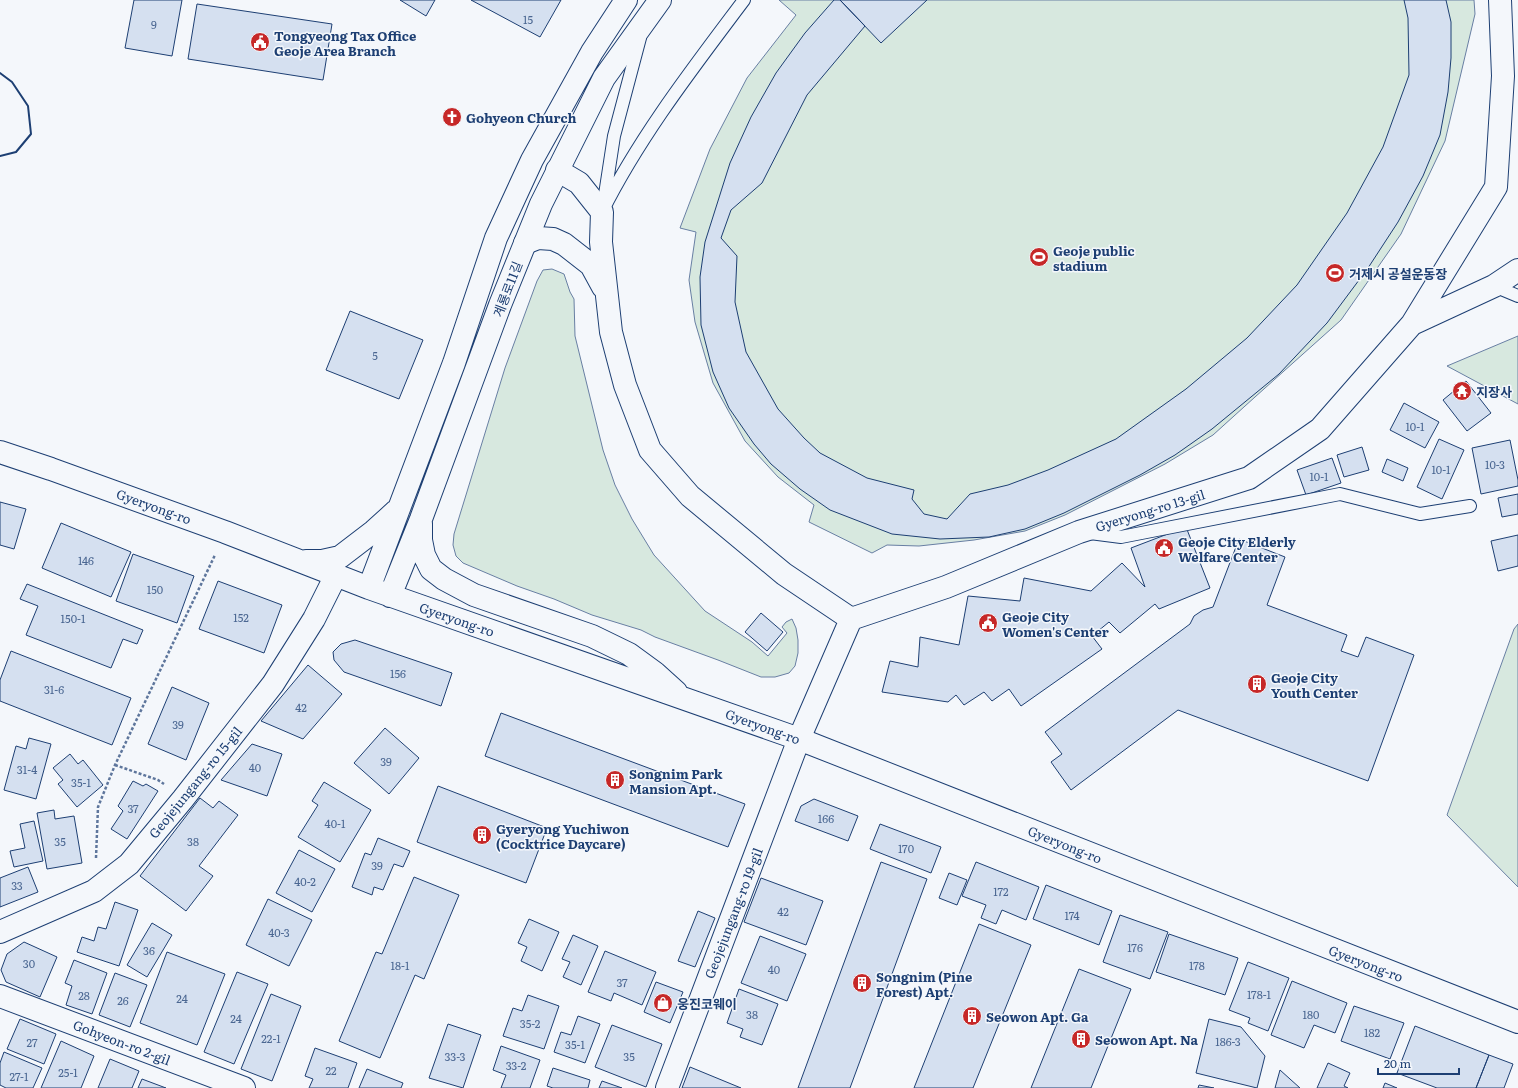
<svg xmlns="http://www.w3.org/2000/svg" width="1518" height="1088" viewBox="0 0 1518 1088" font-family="Literata,'Noto Sans KR',serif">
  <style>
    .green { fill: #d7e8df; stroke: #687fa3 }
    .building { fill: #d5e0f0; stroke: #1d3f73 }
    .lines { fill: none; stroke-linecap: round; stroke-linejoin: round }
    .lane-casing { stroke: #1d3f73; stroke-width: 14 }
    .street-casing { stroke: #1d3f73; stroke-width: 24 }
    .secondary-casing { stroke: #1d3f73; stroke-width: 24 }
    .path { stroke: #5e769c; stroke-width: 2.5; stroke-dasharray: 3 2; stroke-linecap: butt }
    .lane { stroke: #f4f7fb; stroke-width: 12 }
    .street { stroke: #f4f7fb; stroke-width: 22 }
    .secondary { stroke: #f4f7fb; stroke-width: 22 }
    .wall { stroke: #1d3f73; stroke-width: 2 }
    .labels { text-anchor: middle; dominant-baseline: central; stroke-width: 3; stroke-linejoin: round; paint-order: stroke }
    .number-label { font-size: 11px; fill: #4b6792 }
    .poi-label { font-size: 13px; font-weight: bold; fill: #1d3f73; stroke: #f4f7fb; text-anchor: start }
    .street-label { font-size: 13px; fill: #1d3f73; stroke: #f4f7fb }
  </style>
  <rect width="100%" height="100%" fill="#f4f7fb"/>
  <path class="green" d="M779,0h695l1,14 -30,127 -44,93 -60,86 -86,77 -42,38 -48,29 -100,51 -40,16 -51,9 -55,6 -32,-1 -15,8 -63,-31 5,-17 -36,-28 -33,-36 -32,-58 -18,-61 -6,-42 7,-48 -16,-4 30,-79 37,-71 49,-63z
    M552,269l12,5 6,18 4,7 1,37 28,114 12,35 17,34 22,36 51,56 47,31 16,14 19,-23 -5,-6 4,-5 6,-3 4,9 2,12v13l-3,13 -6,7 -14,4h-14l-43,-17 -63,-23 -14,-7 -49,-15 -38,-16 -37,-13 -54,-23 -7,-7 -3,-11 1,-11 51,-166 32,-87 6,-11z
    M1518,336v68l-71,-38z
    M1518,624v263l-71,-72 67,-186z"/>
  <path class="building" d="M134,0h48l-10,56 -47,-8z
    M400,0h35l-9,16z
    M471,0h90l-21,37z
    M834,0h6l25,26 -58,69 -45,88 -31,27 -10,28 16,18 -2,46 11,50 32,57 26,29 16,15 47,25 47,12 -2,9 12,15 23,5 23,-25 38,-9 40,-15 68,-31 70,-50 61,-51 50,-53 50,-72 36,-66 26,-72 -1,-57 -4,-18h42l5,22v36l-3,34 -8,43 -17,41 -25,46 -30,46 -41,55 -48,51 -67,55 -37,26 -35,20 -76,38 -39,16 -36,8 -49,2 -48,-5 -62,-24 -30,-21 -29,-25 -17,-20 -25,-36 -16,-36 -12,-47 -1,-48 5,-35 25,-79 21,-46 25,-44 29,-40z
    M840,0h87l-46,43z
    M197,4l135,20 -9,56 -135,-21z
    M350,311l73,29 -24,59 -73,-29z
    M1466,381l25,32 -24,18 -24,-31z
    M1404,403l35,19 -14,26 -35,-18z
    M1439,439l25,11 -22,49 -25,-12z
    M1510,440l8,40v6l-37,8 -9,-46z
    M1362,447l7,23 -25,7 -7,-22z
    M1332,458l9,25 -35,12 -9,-25z
    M1387,459l21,9 -5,13 -21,-9z
    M1518,494v20l-16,3 -4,-19z
    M0,502l26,7 -12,40 -14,-4z
    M61,523l70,29 -20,45 -69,-29z
    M1186,527l24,61 -51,21 -4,-5 -35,29 -11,-11 -17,14 10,13 -81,57 -12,-17 -17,12 -8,-9 -20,13 -8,-10 -8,7 -66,-10 8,-31 28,6 2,-30 39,8 9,-49 52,5 4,-23 67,13 31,-28 23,24 -14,-39z
    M1518,535v31l-20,5 -7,-30z
    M1239,539l46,18 -18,48 80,30 -6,16 17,6 8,-20 48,18 -46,126 -190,-71 -107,80 -20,-28 11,-8 -17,-22 145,-108 4,-8 9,-6 10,-3z
    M133,554l61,22 -17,47 -61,-22z
    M218,581l64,24 -18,48 -65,-24z
    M27,584l116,46 -6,14 -14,-5 -12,29 -85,-33 12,-29 -18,-7z
    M761,613l22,19 -16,19 -22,-19z
    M355,640l97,33 -11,33 -97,-34 -10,-12 -1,-8 8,-8z
    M11,651l120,47 -19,47 -112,-44v-21z
    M308,665l34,29 -39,45 -42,-18z
    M172,687l37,16 -23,57 -38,-16z
    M501,713l244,91 -17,43 -243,-91z
    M385,728l34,30 -30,36 -35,-31z
    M29,738l22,6 -15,55 -32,-9 12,-44 10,3z
    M252,744l30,10 -15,42 -46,-16z
    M70,754l8,10 5,-4 20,25 -26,22 -19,-23 5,-4 -10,-12z
    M133,781l10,5 3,-2 12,7 -31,48 -16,-10 12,-18 -5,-5z
    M324,782l47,28 -31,52 -42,-25 20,-32 -6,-4z
    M438,786l109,42 -21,55 -109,-41z
    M200,798l13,10 6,-7 19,14 -39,51 14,10 -27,35 -46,-35z
    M814,799l44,17 -10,25 -53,-20 6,-15z
    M54,810l1,9 19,-3 8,47 -35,6 -10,-56z
    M34,821l9,40 -29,6 -4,-16 15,-3 -5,-24z
    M880,824l61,23 -10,26 -61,-24z
    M378,838l32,13 -7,16 -9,-3 -11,26 -9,-3 -2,8 -20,-8 13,-34 6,2z
    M299,850l36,19 -23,43 -36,-19z
    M881,862l46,17 -77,209h-52z
    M976,862l63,25 -13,33 -24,-10 -6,14 -15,-6 5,-13 -24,-9z
    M28,867l10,25 -38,15v-29z
    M949,873l18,7 -10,25 -18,-7z
    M414,877l45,18 -35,84 -9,-4 -35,83 -41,-17 37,-89 6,2z
    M761,878l62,23 -17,44 -62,-23z
    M1046,885l66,26 -13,34 -66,-26z
    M268,899l44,21 -23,46 -43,-21z
    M115,902l23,8 -19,56 -42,-14 5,-15 12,4 4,-14 8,2z
    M698,911l17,7 -20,49 -17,-6z
    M1120,915l48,17 -18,47 -47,-17z
    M529,919l30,13 -17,39 -21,-10 6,-14 -9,-4z
    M152,923l20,12 -25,42 -20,-12z
    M979,924l52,21 -58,143h-59z
    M1169,934l69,24 -13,37 -69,-23z
    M573,935l25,11 -17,39 -18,-8 7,-15 -8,-3z
    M760,936l46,18 -19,47 -46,-18z
    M24,942l33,15 -17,40 -34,-15 -5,-12 6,-16z
    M605,951l51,21 -14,33 -28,-12 -3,8 -23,-9z
    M167,952l58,22 -28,71 -57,-22z
    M74,960l33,13 -15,41 -26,-9 6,-19 -7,-3z
    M1248,962l41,16 -21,53 -20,-8 2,-5 -21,-8z
    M1079,969l52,20 -40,99h-60z
    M237,972l31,12 -34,80 -30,-12z
    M115,973l32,12 -17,42 -31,-12z
    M1292,981l55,22 -12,30 -21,-8 -10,23 -33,-13z
    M656,982l27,10 -13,31 -26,-11z
    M739,989l39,15 -16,41 -22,-8 3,-8 -16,-6z
    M271,994l30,12 -29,75 -31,-12z
    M528,995l31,11 -15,43 -41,-13 10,-28 9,3z
    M1354,1006l50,17 -14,36 -49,-18z
    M578,1016l22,8 -15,39 -31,-11 7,-20 10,3z
    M20,1019l36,15 -12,30 -37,-15z
    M1209,1019l32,8 24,29 -8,32 -61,-15z
    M448,1024l33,11 -18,53 -34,-10z
    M612,1025l50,19 -16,43 -51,-20z
    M1415,1026l74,29 -13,33h-39l-40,-15z
    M61,1041l33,15 -13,32h-40z
    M501,1046l39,14 -10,28h-29l5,-13 -13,-5z
    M315,1048l42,15 -9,25h-39l4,-9 -8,-3z
    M4,1052l38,16 -9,20h-27l-6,-3v-22z
    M1489,1055l24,9 -9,24h-28z
    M110,1059l29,12 -7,17h-34z
    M1328,1063l22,10 -6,13 4,2h-31z
    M690,1067l51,21h-59z
    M553,1068l37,12 -2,8h-35l-6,-2z
    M367,1069l36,14 -2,5h-42z
    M1280,1070l20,18h-25z
    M142,1079l24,9h-28z
    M602,1081l20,7h-23z
    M1385,1083l12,5h-14z
    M1199,1085l15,3h-16z"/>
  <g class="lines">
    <g class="lane-casing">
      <path id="lane" d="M604,201l10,-65 26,-98
        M602,212c38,-76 91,-144 142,-212
        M1494,286l24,10
        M1090,533l31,4 219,-43 80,20 50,-8"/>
    </g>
    <g class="street-casing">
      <path id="street" d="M557,170l22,13 23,29 -1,30 10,90 14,53 25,65 40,46 94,78 67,45
        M525,243l13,-5 15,1 11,5 27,21 12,22
        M1412,324l84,-137 7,-111 -3,-76
        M0,932l94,-41 35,-27 54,-65 90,-115 41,-65 22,-44
        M0,996l244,92
        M667,1088l132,-349 52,-120 95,-32 133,-55 170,-54 71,-49 92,-105 82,-38 24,-16"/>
    </g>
    <g class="secondary-casing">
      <path id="secondary" d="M0,452l51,17 174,63 144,56 430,151 719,283
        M421,524v16l3,15 7,14 13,10 30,16 118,41 37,18 26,19 21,19
        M306,561h16l18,-4 34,-26 22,-20
        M369,588l85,-225 42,-125 36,-78 60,-108 34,-52
        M390,596l31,-77 79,-214 41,-101 63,-126 56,-78"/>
    </g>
    <path class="path" d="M115,765l43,15 6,4
      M96,858l2,-51 17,-42 100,-210"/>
    <use href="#lane" class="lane"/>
    <use href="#street" class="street"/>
    <use href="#secondary" class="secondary"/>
    <path class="wall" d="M0,73l12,9 16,24 3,28 -15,18 -16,4"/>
  </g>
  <defs>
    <g id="civic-disc" transform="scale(1)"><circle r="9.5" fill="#c62828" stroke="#f4f7fb"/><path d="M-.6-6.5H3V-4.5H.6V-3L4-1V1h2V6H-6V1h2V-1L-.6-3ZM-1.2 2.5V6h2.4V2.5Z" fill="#fff"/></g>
    <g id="church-disc" transform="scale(1)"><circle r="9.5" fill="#c62828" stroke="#f4f7fb"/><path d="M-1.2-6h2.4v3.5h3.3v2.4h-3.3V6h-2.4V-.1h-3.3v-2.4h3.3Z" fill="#fff"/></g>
    <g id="stadium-disc" transform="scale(1)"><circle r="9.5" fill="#c62828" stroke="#f4f7fb"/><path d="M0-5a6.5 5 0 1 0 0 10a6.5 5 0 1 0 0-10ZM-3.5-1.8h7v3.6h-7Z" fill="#fff"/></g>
    <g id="temple-disc" transform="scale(1)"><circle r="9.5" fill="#c62828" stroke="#f4f7fb"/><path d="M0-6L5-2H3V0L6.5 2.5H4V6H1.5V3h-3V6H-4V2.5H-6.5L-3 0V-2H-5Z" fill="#fff"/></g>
    <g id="building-disc" transform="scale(1)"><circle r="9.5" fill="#c62828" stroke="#f4f7fb"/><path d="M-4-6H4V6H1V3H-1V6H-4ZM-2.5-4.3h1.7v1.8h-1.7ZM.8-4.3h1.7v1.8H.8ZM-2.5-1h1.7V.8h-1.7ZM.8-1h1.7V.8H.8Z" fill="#fff"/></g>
    <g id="shop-disc" transform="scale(1)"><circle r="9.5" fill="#c62828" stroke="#f4f7fb"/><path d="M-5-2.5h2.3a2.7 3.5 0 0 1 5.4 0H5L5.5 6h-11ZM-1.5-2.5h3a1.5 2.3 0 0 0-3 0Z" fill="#fff"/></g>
  </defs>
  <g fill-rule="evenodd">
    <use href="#civic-disc" x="260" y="42"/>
    <use href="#church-disc" x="452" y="117"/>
    <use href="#stadium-disc" x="1039" y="257"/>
    <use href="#stadium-disc" x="1335" y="273"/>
    <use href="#temple-disc" x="1462" y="391"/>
    <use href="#civic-disc" x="1164" y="548"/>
    <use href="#civic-disc" x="988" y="623"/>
    <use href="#building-disc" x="1257" y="684"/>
    <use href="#building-disc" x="615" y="780"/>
    <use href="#building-disc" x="482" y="835"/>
    <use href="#building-disc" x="862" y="983"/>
    <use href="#shop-disc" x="663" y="1003"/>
    <use href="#building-disc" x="972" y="1016"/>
    <use href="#building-disc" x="1081" y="1039"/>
  </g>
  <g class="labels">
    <g class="number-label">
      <text x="528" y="19">15</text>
      <text x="154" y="24">9</text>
      <text x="375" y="355">5</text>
      <text x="1415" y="426">10-1</text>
      <text x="1495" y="464">10-3</text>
      <text x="1441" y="469">10-1</text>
      <text x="1319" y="476">10-1</text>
      <text x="86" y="560">146</text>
      <text x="155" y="589">150</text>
      <text x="241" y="617">152</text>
      <text x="73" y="618">150-1</text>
      <text x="398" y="673">156</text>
      <text x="54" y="689">31-6</text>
      <text x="301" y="707">42</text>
      <text x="178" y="724">39</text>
      <text x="386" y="761">39</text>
      <text x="255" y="767">40</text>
      <text x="27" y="769">31-4</text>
      <text x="81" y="782">35-1</text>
      <text x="133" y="808">37</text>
      <text x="826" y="818">166</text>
      <text x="335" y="823">40-1</text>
      <text x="60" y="841">35</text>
      <text x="193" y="841">38</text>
      <text x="906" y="848">170</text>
      <text x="377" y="865">39</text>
      <text x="305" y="881">40-2</text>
      <text x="17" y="885">33</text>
      <text x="1001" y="891">172</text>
      <text x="783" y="911">42</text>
      <text x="1072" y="915">174</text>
      <text x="279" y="932">40-3</text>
      <text x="1135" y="947">176</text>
      <text x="149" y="950">36</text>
      <text x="29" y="963">30</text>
      <text x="400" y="965">18-1</text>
      <text x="1197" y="965">178</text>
      <text x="774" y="969">40</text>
      <text x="622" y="982">37</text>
      <text x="1259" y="994">178-1</text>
      <text x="84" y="995">28</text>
      <text x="182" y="998">24</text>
      <text x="123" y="1000">26</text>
      <text x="752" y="1014">38</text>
      <text x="1311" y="1014">180</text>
      <text x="236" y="1018">24</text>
      <text x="530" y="1023">35-2</text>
      <text x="1372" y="1032">182</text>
      <text x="271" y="1038">22-1</text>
      <text x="1228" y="1041">186-3</text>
      <text x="32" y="1042">27</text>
      <text x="575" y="1044">35-1</text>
      <text x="455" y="1056">33-3</text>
      <text x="629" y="1056">35</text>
      <text x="516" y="1065">33-2</text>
      <text x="331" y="1070">22</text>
      <text x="68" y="1072">25-1</text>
      <text x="19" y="1076">27-1</text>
    </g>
    <g class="poi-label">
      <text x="274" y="35">Tongyeong Tax Office<tspan x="274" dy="15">Geoje Area Branch</tspan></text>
      <text x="466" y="117">Gohyeon Church</text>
      <text x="1053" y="250">Geoje public<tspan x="1053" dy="15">stadium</tspan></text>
      <text x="1349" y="273">거제시 공설운동장</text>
      <text x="1476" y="391">지장사</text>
      <text x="1178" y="541">Geoje City Elderly<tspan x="1178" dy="15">Welfare Center</tspan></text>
      <text x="1002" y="616">Geoje City<tspan x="1002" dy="15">Women's Center</tspan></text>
      <text x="1271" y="677">Geoje City<tspan x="1271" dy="15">Youth Center</tspan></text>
      <text x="629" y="773">Songnim Park<tspan x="629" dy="15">Mansion Apt.</tspan></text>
      <text x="496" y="828">Gyeryong Yuchiwon<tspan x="496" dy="15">(Cocktrice Daycare)</tspan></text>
      <text x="876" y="976">Songnim (Pine<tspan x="876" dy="15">Forest) Apt.</tspan></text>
      <text x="677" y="1003">웅진코웨이</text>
      <text x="986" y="1016">Seowon Apt. Ga</text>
      <text x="1095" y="1039">Seowon Apt. Na</text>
    </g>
    <g class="street-label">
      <text transform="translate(507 289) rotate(-69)">계룡로11길</text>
      <text transform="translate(154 506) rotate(20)">Gyeryong-ro</text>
      <text transform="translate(1150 510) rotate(-17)">Gyeryong-ro 13-gil</text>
      <text transform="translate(457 619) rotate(19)">Gyeryong-ro</text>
      <text transform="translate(763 726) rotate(20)">Gyeryong-ro</text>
      <text transform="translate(195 782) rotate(-51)">Geojejungang-ro 15-gil</text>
      <text transform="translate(1065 844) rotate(22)">Gyeryong-ro</text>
      <text transform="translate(733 913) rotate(-69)">Geojejungang-ro 19-gil</text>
      <text transform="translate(1366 963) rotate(21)">Gyeryong-ro</text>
      <text transform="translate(122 1042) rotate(21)">Gohyeon-ro 2-gil</text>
    </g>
  </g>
  <path d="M1378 1068v6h81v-6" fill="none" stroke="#1d3f73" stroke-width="2"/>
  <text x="1384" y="1068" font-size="12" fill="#1d3f73" stroke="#f4f7fb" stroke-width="3" paint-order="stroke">20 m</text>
</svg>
